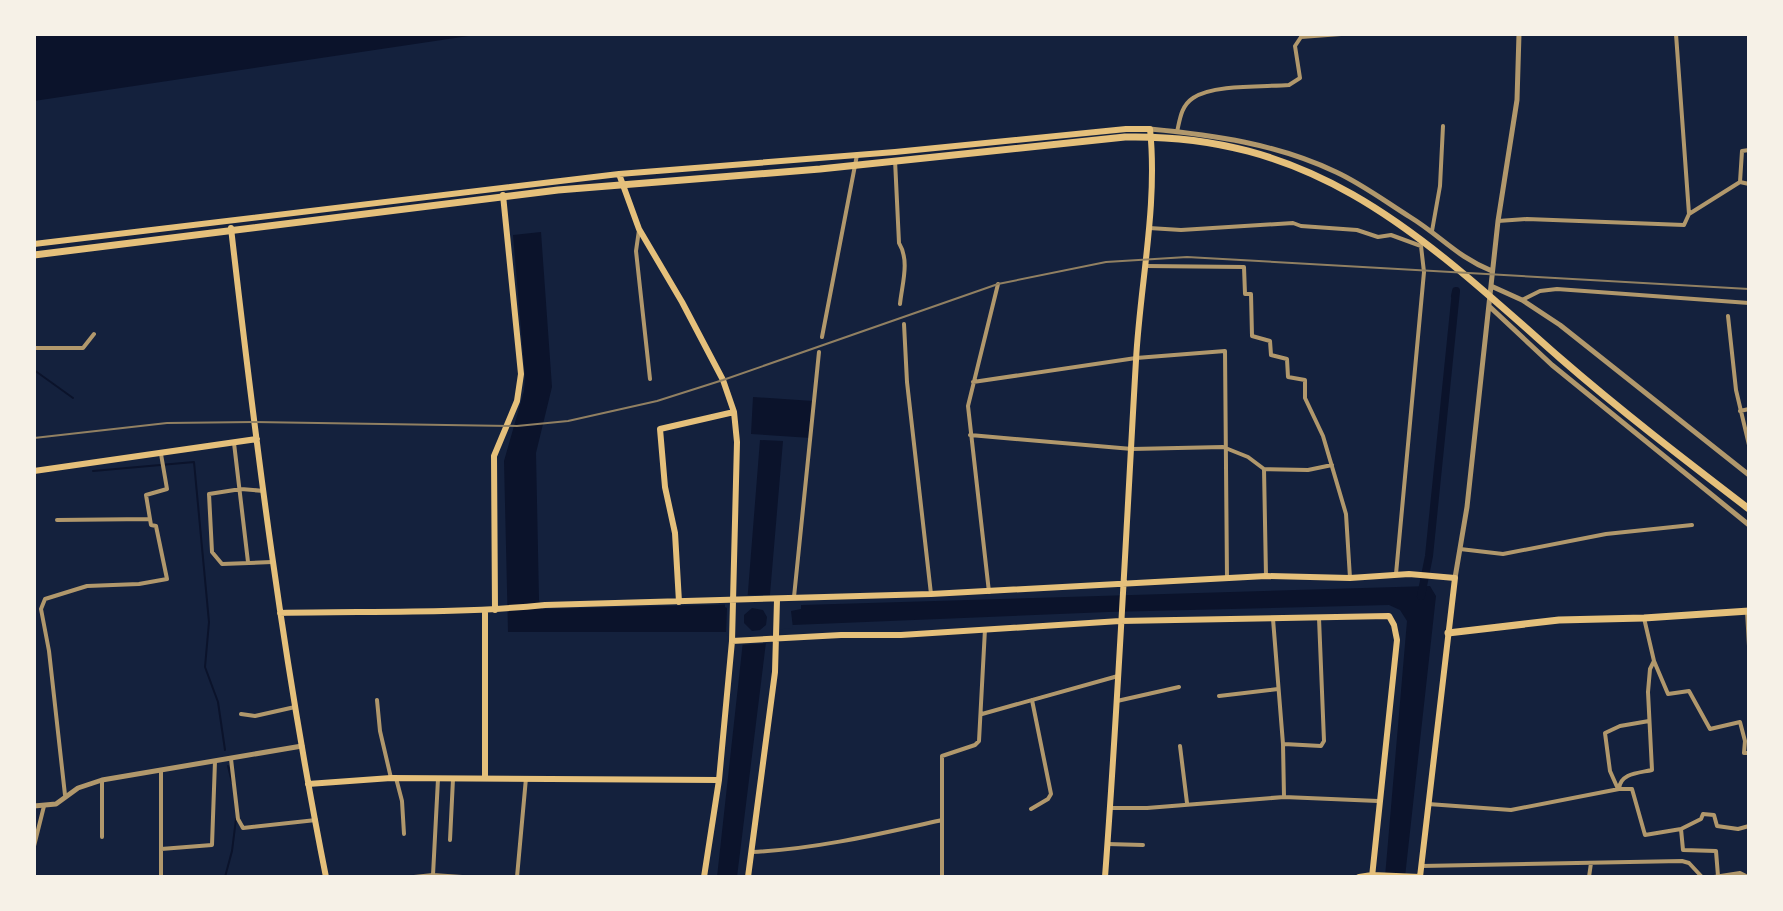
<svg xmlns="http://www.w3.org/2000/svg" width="1783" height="911" viewBox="0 0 1783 911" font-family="'Archivo Narrow',sans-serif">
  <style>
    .water { fill: #0b132b }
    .pier { fill: #14213d; fill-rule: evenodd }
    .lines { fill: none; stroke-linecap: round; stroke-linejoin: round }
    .stream { stroke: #0b132b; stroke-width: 2 }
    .canal { stroke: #0b132b; stroke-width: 8 }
    .minor { stroke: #b1986c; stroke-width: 4 }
    .tertiary { stroke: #b1986c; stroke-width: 5 }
    .secondary { stroke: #e5c07b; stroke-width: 6 }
    .primary { stroke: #e5c07b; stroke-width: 7 }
    .trunk { stroke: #e5c07b; stroke-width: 7 }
    .rail { stroke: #918062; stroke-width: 2 }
  </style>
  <rect width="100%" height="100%" fill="#14213d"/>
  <path class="water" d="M34,34h448l-448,67z
    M541,232l11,155 -16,66 3,147 3,9 205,-5 13,-164 23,1 -14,165 661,-20 6,10 -31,281h-20l22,-256 -7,-11 -11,-5 -281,7 -340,14 -31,251h-20l27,-245h-236l-4,-171 20,-70 1,-14 -12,-142z
    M753,397l60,4 -2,37 -60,-4z"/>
  <path class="pier" d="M744,595h29v7l28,-1v8l-10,2 2,17 -21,2 -1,13 -32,2 1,-9 -14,-1 1,-27 -2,-1v-7h19zM752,608l11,2 4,7 -1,8 -6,5 -8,1 -8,-8v-8z"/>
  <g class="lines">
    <path class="stream" d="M34,370l39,28
      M93,471l101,-9 15,160 -4,45 13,35 7,48
      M228,766l4,16
      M225,877l7,-26 4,-32"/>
    <path class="canal" d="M1421,596l8,-40 27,-265 -1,5"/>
    <path class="minor" d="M1676,34l13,180 51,-32 9,2
      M1177,132c3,-13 4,-26 16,-34 20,-14 72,-11 96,-13l11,-7 -5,-32 6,-9 40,-3
      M895,160l4,83c11,18 3,41 1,61
      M1740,182l2,-31 7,-1
      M1498,221l29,-2 157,6 5,-11
      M1149,228l32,2 112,-7 8,3 56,4 21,7 13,-2 30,11 3,26 -28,302
      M639,230l-3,21 14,128
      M1432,231l8,-45 3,-60
      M1146,266l98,1 1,27h6l1,42 18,5 1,14 16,4 1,18 17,3v18l18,38 23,78 4,64
      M1522,300l18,-9 17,-2 192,14
      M1728,316l8,74 13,55
      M904,324l3,58 24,212
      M822,337l35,-182
      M34,348h49l11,-14
      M973,382l163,-24 89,-7 2,227
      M1740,411l9,-2
      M970,435l162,14 91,-2 25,10 16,12 2,107
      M234,443l14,119
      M1264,469l44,1 24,-5
      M264,491l-23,-2 -32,5 3,58 10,12 50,-2
      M57,520l93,-1
      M1460,549l43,5 103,-20 86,-9
      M989,592l-21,-186 30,-122
      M794,597l25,-245
      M1747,611l2,35
      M1273,619l10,125 1,53
      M1654,661l14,33 21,-3 21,38 30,-7 5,19 -1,12h5
      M1219,696l59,-7
      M377,700l3,31 11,47
      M1117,701l62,-14
      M241,714l14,2 40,-9
      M982,714l136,-38
      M1284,744l37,2 3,-5 -5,-123
      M1180,746l7,57
      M231,759l7,60 5,9 73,-8
      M161,772v105
      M396,778l6,23 2,33
      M1618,789l-8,-18 -5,-38 15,-7 29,-5
      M1619,789h13l13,46 36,-6 20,-10 2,-5 11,1 3,11 21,3 11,-3
      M65,795l-16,-144 -8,-42 4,-10 42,-13 52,-2 28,-5 -11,-53 -5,-1 -5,-30 21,-6 -6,-35
      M1428,804l83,6 108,-21c1,-16 20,-16 33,-19l-4,-78 2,-23 4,-8 -10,-43
      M1110,808h37l137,-11 94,4
      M1031,809l17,-10 3,-5 -19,-94
      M1681,829l2,21 33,1 2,25
      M102,837v-57
      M450,840l3,-61
      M1107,844l36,1
      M34,846l10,-40
      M161,849l51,-4 3,-84
      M752,852c65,-3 127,-18 190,-32
      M1421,866l261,-5 7,2 13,14
      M433,875l29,2
      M414,877l19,-2 5,-96
      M517,877l9,-99
      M942,877v-121l33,-11 4,-4 6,-112
      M1589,877l2,-14
      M1714,877l26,-4 8,4"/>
    <path class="tertiary" d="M1150,129c64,6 127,15 186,43 26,12 50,30 74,45 31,19 47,40 82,54
      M1491,286l31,14 38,25 189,150
      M1490,307l62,58 197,160
      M1455,578l12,-71 31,-286 19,-121 2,-66
      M34,806l22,-2 22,-16 24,-8 200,-34"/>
    <path class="secondary" d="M619,174l20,55 43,73 41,78 11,32 3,30 -5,199 -13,139 -15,97
      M231,228c25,217 52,434 95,649
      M34,244l585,-70 276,-22 231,-23h24c8,76 -10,156 -14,231 -10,172 -18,345 -31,517
      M34,471l223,-32
      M679,602l-4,-69 -10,-46 -5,-58 74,-17
      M495,610l-1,-154 23,-55 4,-27 -18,-179
      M280,613c88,-2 177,1 265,-8l386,-11 335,-18 84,2 59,-4 46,4 -35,299 -48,-2 -13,2
      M732,641l109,-6h60l219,-14 269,-5 5,9 3,15 -25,237
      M485,778v-166
      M308,784l83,-6 328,2
      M748,877l27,-205 2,-72"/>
    <path class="primary" d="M1448,633l111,-13 85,-2 105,-7"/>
    <path class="trunk" d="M34,255l524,-65 262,-21 305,-32c193,-4 300,102 435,221 61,53 125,102 189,151"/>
    <path class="rail" d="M34,438l133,-15 87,-1 263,4 51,-5 89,-20 66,-21 275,-96 108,-22 81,-5 562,32"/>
  </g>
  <rect width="1783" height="911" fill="none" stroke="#f6f1e7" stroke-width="72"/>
</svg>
